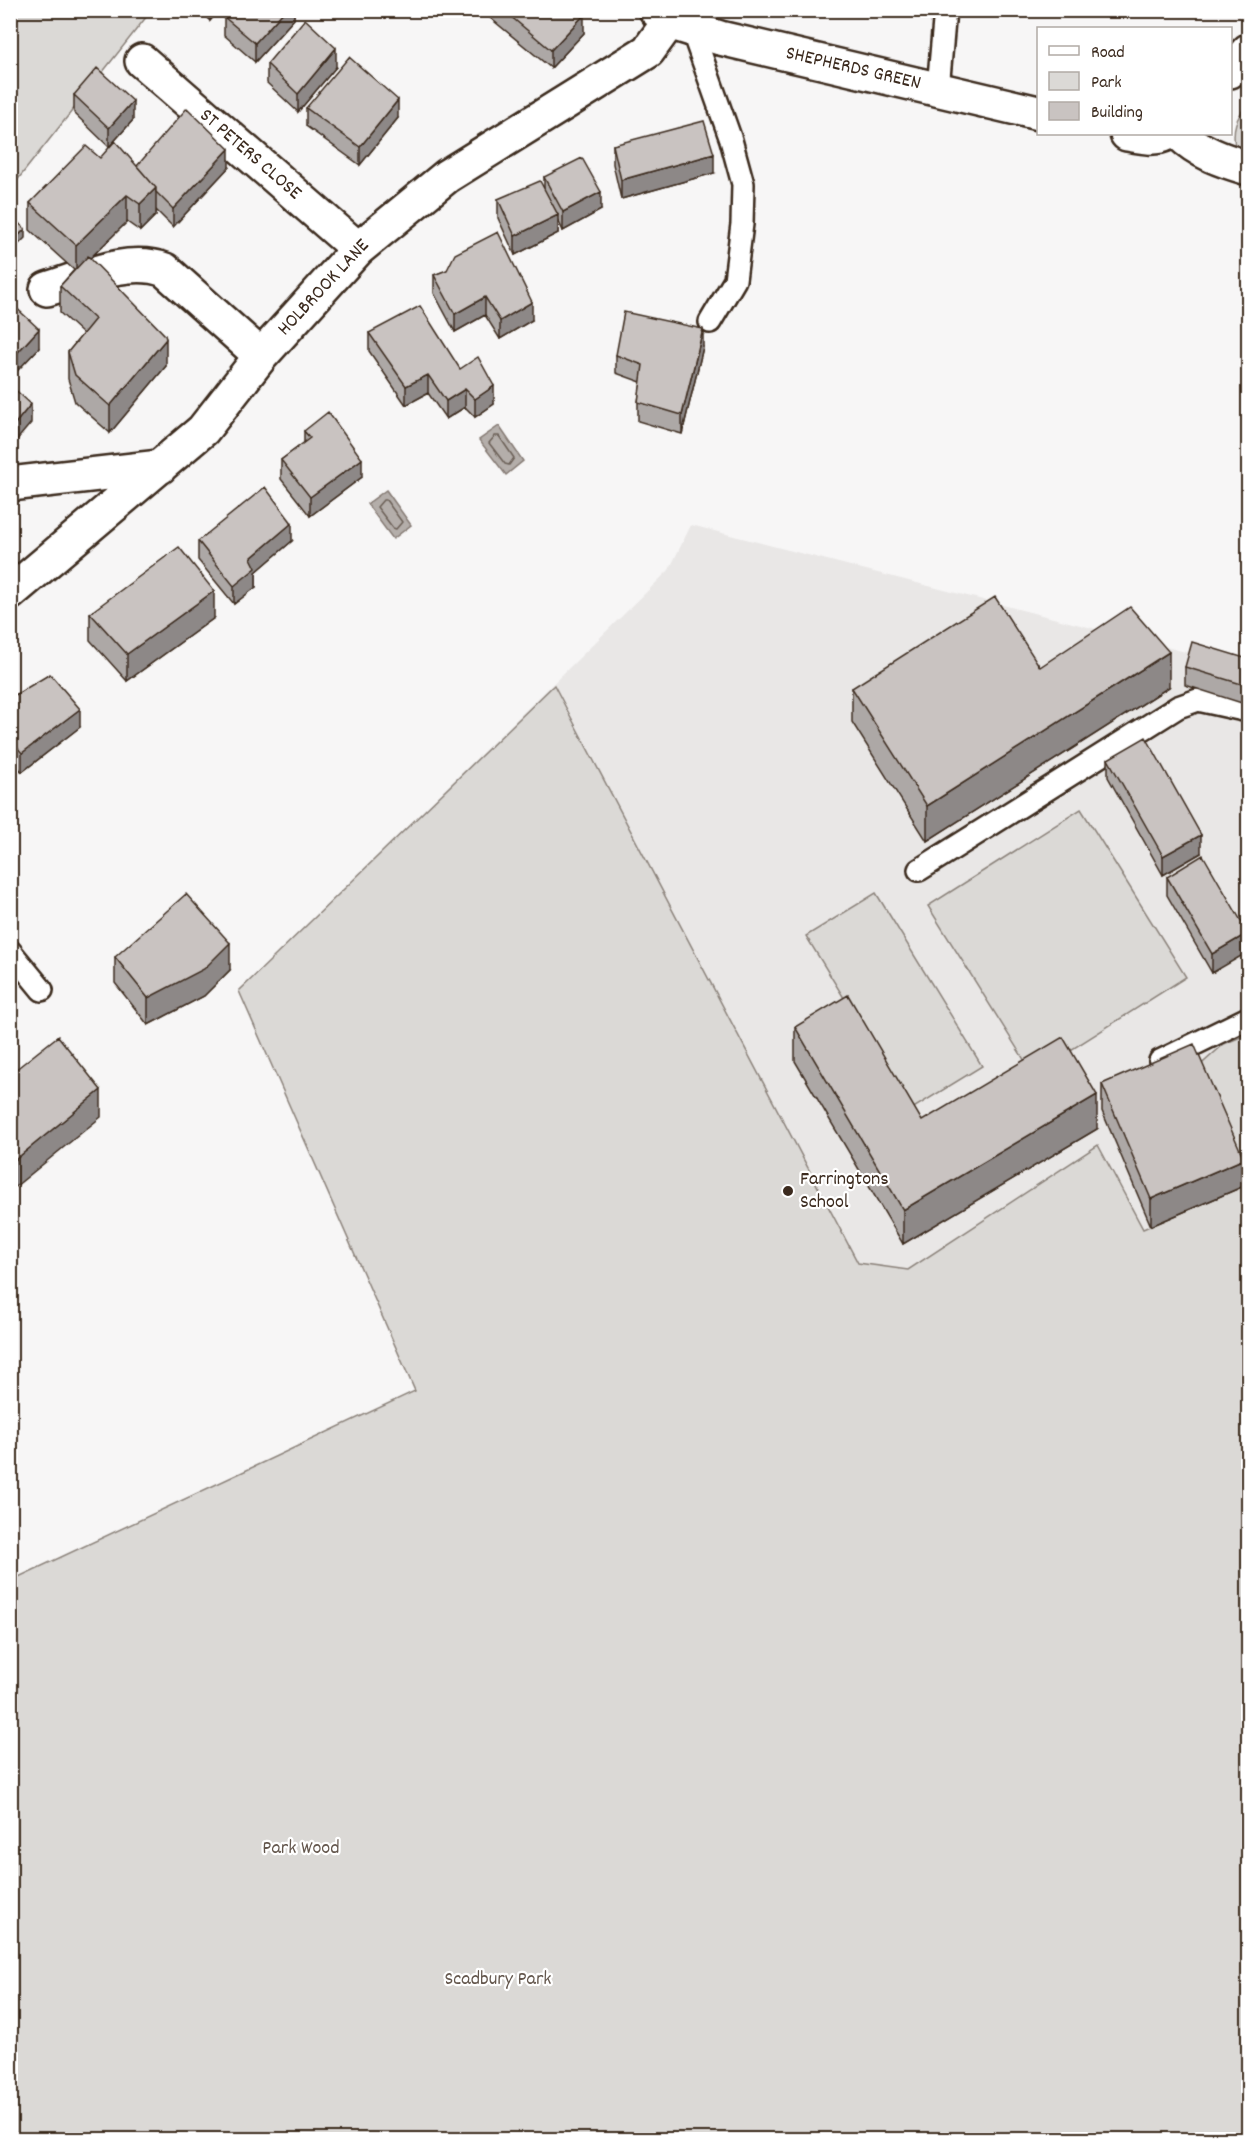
<svg xmlns="http://www.w3.org/2000/svg" width="1259" height="2150" viewBox="0 0 1259 2150" font-family="Dekko,sans-serif">
  <style>
    .built { fill: #e9e7e6 }
    .green { fill: #dbd9d6; stroke: #8b827a; stroke-width: 1.5 }
    .water { fill: #b4aeaa; stroke: #847972; stroke-width: 1.5 }
    .lines { fill: none; stroke-linecap: round; stroke-linejoin: round }
    .shore { stroke: #6b5f56; stroke-width: 1.5 }
    .service-casing { stroke: #3b2a1e; stroke-width: 26 }
    .minor-casing { stroke: #3b2a1e; stroke-width: 38 }
    .service { stroke: #fff; stroke-width: 21 }
    .minor { stroke: #fff; stroke-width: 33 }
    .wall { fill: #ada8a6; stroke: #3b2a1e; stroke-width: 1.5 }
    .shaded-wall { fill: #8d8887; stroke: #3b2a1e; stroke-width: 1.5 }
    .building { fill: #c9c3c1; stroke: #3b2a1e; stroke-width: 1.5 }
    .poi-dot { fill: #3b2a1e; stroke: #fff; stroke-width: 2 }
    .labels { text-anchor: middle; dominant-baseline: central; stroke-width: 4.5; stroke-linejoin: round; paint-order: stroke }
    .street-label { font-size: 20px; fill: #3b2a1e; stroke: #fff }
    .poi-label { font-size: 20px; fill: #3b2a1e; stroke: #fff; text-anchor: start }
    .park-label { font-size: 20px; fill: #63564c; stroke: #fff }
  </style>
  <rect width="100%" height="100%" fill="#f7f6f6"/>
  <filter id="ink" filterUnits="userSpaceOnUse"><feTurbulence type="fractalNoise" baseFrequency=".0167" numOctaves="2"/><feDisplacementMap in="SourceGraphic" scale="12" xChannelSelector="R" yChannelSelector="G"/><feConvolveMatrix kernelMatrix="1 2 1 2 8 2 1 2 1" color-interpolation-filters="sRGB"/></filter>
  <g filter="url(#ink)">
    <path class="built" d="M691,525l557,143v1471l-833,-748 -176,-400 430,-421z"/>
    <path class="green" d="M11,11h140l-140,177z
      M1248,103v51l-13,-7c-3,-20 1,-28 13,-44z
      M554,685l304,578 50,7 190,-125 45,84 100,-43 -49,-115 30,-27 24,-10v1105h-1237l-1,-558 405,-190 -176,-400z
      M1081,809l105,168 -153,97 -105,-168z
      M876,893l106,173 -70,43 -106,-173z"/>
    <path class="water" d="M499,426l24,35 -17,14 -27,-35z
      M386,490l25,35 -18,14 -26,-35z"/>
    <g class="lines">
      <path class="shore" d="M495,436h4l15,22 -5,7 -4,-1 -16,-21z
        M383,500h3l16,22 -6,7 -3,-1 -16,-21z"/>
      <g class="service-casing">
        <path id="service" d="M692,30l39,110 12,44 -1,40 -7,56 -25,42
          M938,89l7,-79
          M919,870l259,-163 20,-7 50,11
          M10,951l32,39
          M1160,1061l88,-43"/>
      </g>
      <g class="minor-casing">
        <path id="minor" d="M656,10l13,12 51,16 318,75
          M142,61l216,188
          M1230,71l18,-20
          M1127,134c12,2 27,6 39,0
          M1180,134c20,19 42,26 68,34
          M47,289c36,-11 81,-33 118,-19l96,86
          M10,484l150,-17
          M10,593l193,-163 58,-74 97,-107 89,-73 201,-125 21,-29"/>
      </g>
      <use href="#service" class="service"/>
      <use href="#minor" class="minor"/>
    </g>
    <path class="wall" d="M198,10h21l-9,11z
      M294,10v9l-39,43 -31,-27v-18z
      M459,10h15l-7,8z
      M484,10h95l5,23 -33,35 -67,-55z
      M267,64l69,3 -38,45 -31,-29z
      M74,95l59,25 -24,27 -35,-34z
      M306,108l92,10 -38,47 -54,-39z
      M613,145l101,28 -93,26 -8,-35z
      M100,158l37,8 92,1 -56,60 -17,-17v5l-16,16 -13,-9 -37,36 76,108 -56,67 -35,-31 -7,-23v-27l15,-18 -23,-21v-27l14,-16 -44,-40v-27z
      M544,177l57,33 -38,21 -5,-11v13l-43,22 -17,-37v-19l46,-9z
      M447,270l85,50 -32,19 -15,-24 -30,17 -21,-39v-18z
      M10,302l29,46 -22,23 -7,-6z
      M369,333l91,36 34,35 -19,13 -10,-10 -19,12 -18,-26 -22,12 -37,-54z
      M703,347l-21,87 -44,-13v-19l3,-20 -25,-9v-18z
      M304,431l58,46 -52,39 -29,-37v-19l23,-17z
      M198,541h94l-36,31v15l-22,17 -36,-44z
      M90,613l124,5 -87,63 -37,-41z
      M1248,659v46l-63,-20v-18z
      M1040,667l129,20 -242,154 -75,-119v-34z
      M10,698l70,29 -58,45 -12,-14z
      M1108,759l93,94 -38,22 -55,-98z
      M1167,877l81,56 -36,40 -45,-78z
      M115,957l115,13 -26,26 -56,29 -33,-42z
      M795,1027l127,94 175,8 -194,115 -108,-183z
      M1102,1084l142,102 -93,40 -49,-115z"/>
    <path class="shaded-wall" d="M210,10h9l-9,11z
      M285,10h9v9l-39,43v-19z
      M467,10h7l-7,8z
      M584,15v18l-33,35v-18z
      M336,48v19l-38,45v-18z
      M398,100v18l-38,47v-18z
      M133,101v19l-24,27v-19z
      M229,149v18l-56,60v-18z
      M714,154v19l-93,26v-19z
      M156,188v27l-16,16v-27z
      M601,192v18l-38,21v-19z
      M127,195v27l-51,50v-27z
      M558,215v18l-43,22v-19z
      M25,229v9l-15,15v-9z
      M485,297v18l-30,17v-18z
      M532,302v18l-32,19v-18z
      M39,329v19l-22,23v-18z
      M703,329v18l-21,87v-19z
      M166,339v27l-56,67v-27z
      M428,375v18l-22,12v-19z
      M494,386v18l-19,13v-18z
      M465,389v18l-19,12v-18z
      M31,404v19l-21,25v-18z
      M362,459v18l-52,39v-19z
      M292,523v18l-36,31v15l-22,17v-18l17,-28z
      M214,591v27l-87,63v-27z
      M1169,652v35l-242,154v-35z
      M80,709v18l-58,45v-19z
      M1201,835v18l-38,22v-19z
      M1248,933v19l-36,21v-19z
      M230,943v27l-26,26 -56,29v-27z
      M101,1090v27l-91,74v-27z
      M1097,1095v34l-194,115v-34z
      M1244,1159v27l-93,40v-27z"/>
    <path class="building" d="M230,10h55l-30,33 -31,-26z
      M503,10h76l5,5 -33,35z
      M305,19l31,29 -38,46 -31,-30z
      M349,57l49,43 -38,47 -54,-39z
      M97,68l36,33 -24,27 -35,-33z
      M187,108l42,41 -56,60 -17,-17v-4l-19,-22z
      M704,121l10,33 -93,26 -8,-35z
      M115,141l41,47 -16,16 -13,-9 -51,50 -46,-42 56,-57 14,12z
      M582,158l19,34 -38,20 -19,-35z
      M540,181l18,34 -43,21 -17,-37z
      M10,215l15,14 -15,15z
      M498,232l34,70 -32,19 -15,-24 -30,17 -21,-39 13,-5 8,-16z
      M88,256l77,79 1,4 -56,67 -35,-31 -7,-23 27,-33 -35,-33z
      M10,302l29,27 -22,24 -7,-6z
      M420,306l40,63 18,-12 16,29 -19,13 -10,-10 -19,12 -18,-26 -22,11 -37,-53z
      M624,312l79,17 -21,86 -44,-13 5,-37 -27,-10z
      M10,385l21,19 -21,26z
      M328,412l34,47 -52,38 -29,-37 29,-22 -6,-7z
      M265,487l27,36 -41,35 5,10 -22,18 -36,-45z
      M179,547l35,44 -87,63 -37,-41z
      M995,597l45,70 90,-60 39,45 -242,154 -75,-118z
      M1192,642l56,17v27l-63,-19z
      M50,674l30,35 -58,44 -12,-14v-41z
      M1146,737l55,98 -38,21 -55,-97z
      M1203,855l45,78 -36,21 -45,-77z
      M186,894l44,49 -26,26 -56,29 -33,-41z
      M848,995l74,126 141,-84 34,58 -194,115 -108,-183z
      M58,1036l43,54 -91,74v-90z
      M1194,1044l50,115 -93,40 -49,-115z"/>
  </g>
  <circle class="poi-dot" cx="788" cy="1191" r="6"/>
  <g class="labels">
    <g class="street-label">
      <text transform="translate(853 69) rotate(13)">SHEPHERDS GREEN</text>
      <text transform="translate(250 155) rotate(41)">ST PETERS CLOSE</text>
      <text transform="translate(324 288) rotate(-47)">HOLBROOK LANE</text>
    </g>
    <g class="poi-label">
      <text x="800" y="1180">Farringtons<tspan x="800" dy="23">School</tspan></text>
    </g>
    <g class="park-label">
      <text x="301" y="1849">Park Wood</text>
      <text x="498" y="1980">Scadbury Park</text>
    </g>
  </g>
  <rect width="1259" height="2150" fill="none" stroke="#fff" stroke-width="36"/>
  <rect x="18" y="18" width="1223" height="2114" fill="none" stroke="#3b2a1e" stroke-width="2" filter="url(#ink)"/>
  <rect x="1037" y="27" width="195" height="108" fill="#ffffff" stroke="#b1aaa5" stroke-width="1.5"/>
  <rect x="1049" y="46" width="30" height="9" fill="#ffffff" stroke="#b1aaa5" stroke-width="1.5"/>
  <text x="1091" y="57" font-size="18" fill="#3b2a1e">Road</text>
  <rect x="1049" y="72" width="30" height="18" fill="#dbd9d6" stroke="#b1aaa5" stroke-width="1.5"/>
  <text x="1091" y="87" font-size="18" fill="#3b2a1e">Park</text>
  <rect x="1049" y="102" width="30" height="18" fill="#c9c3c1" stroke="#b1aaa5" stroke-width="1.5"/>
  <text x="1091" y="117" font-size="18" fill="#3b2a1e">Building</text>
</svg>
